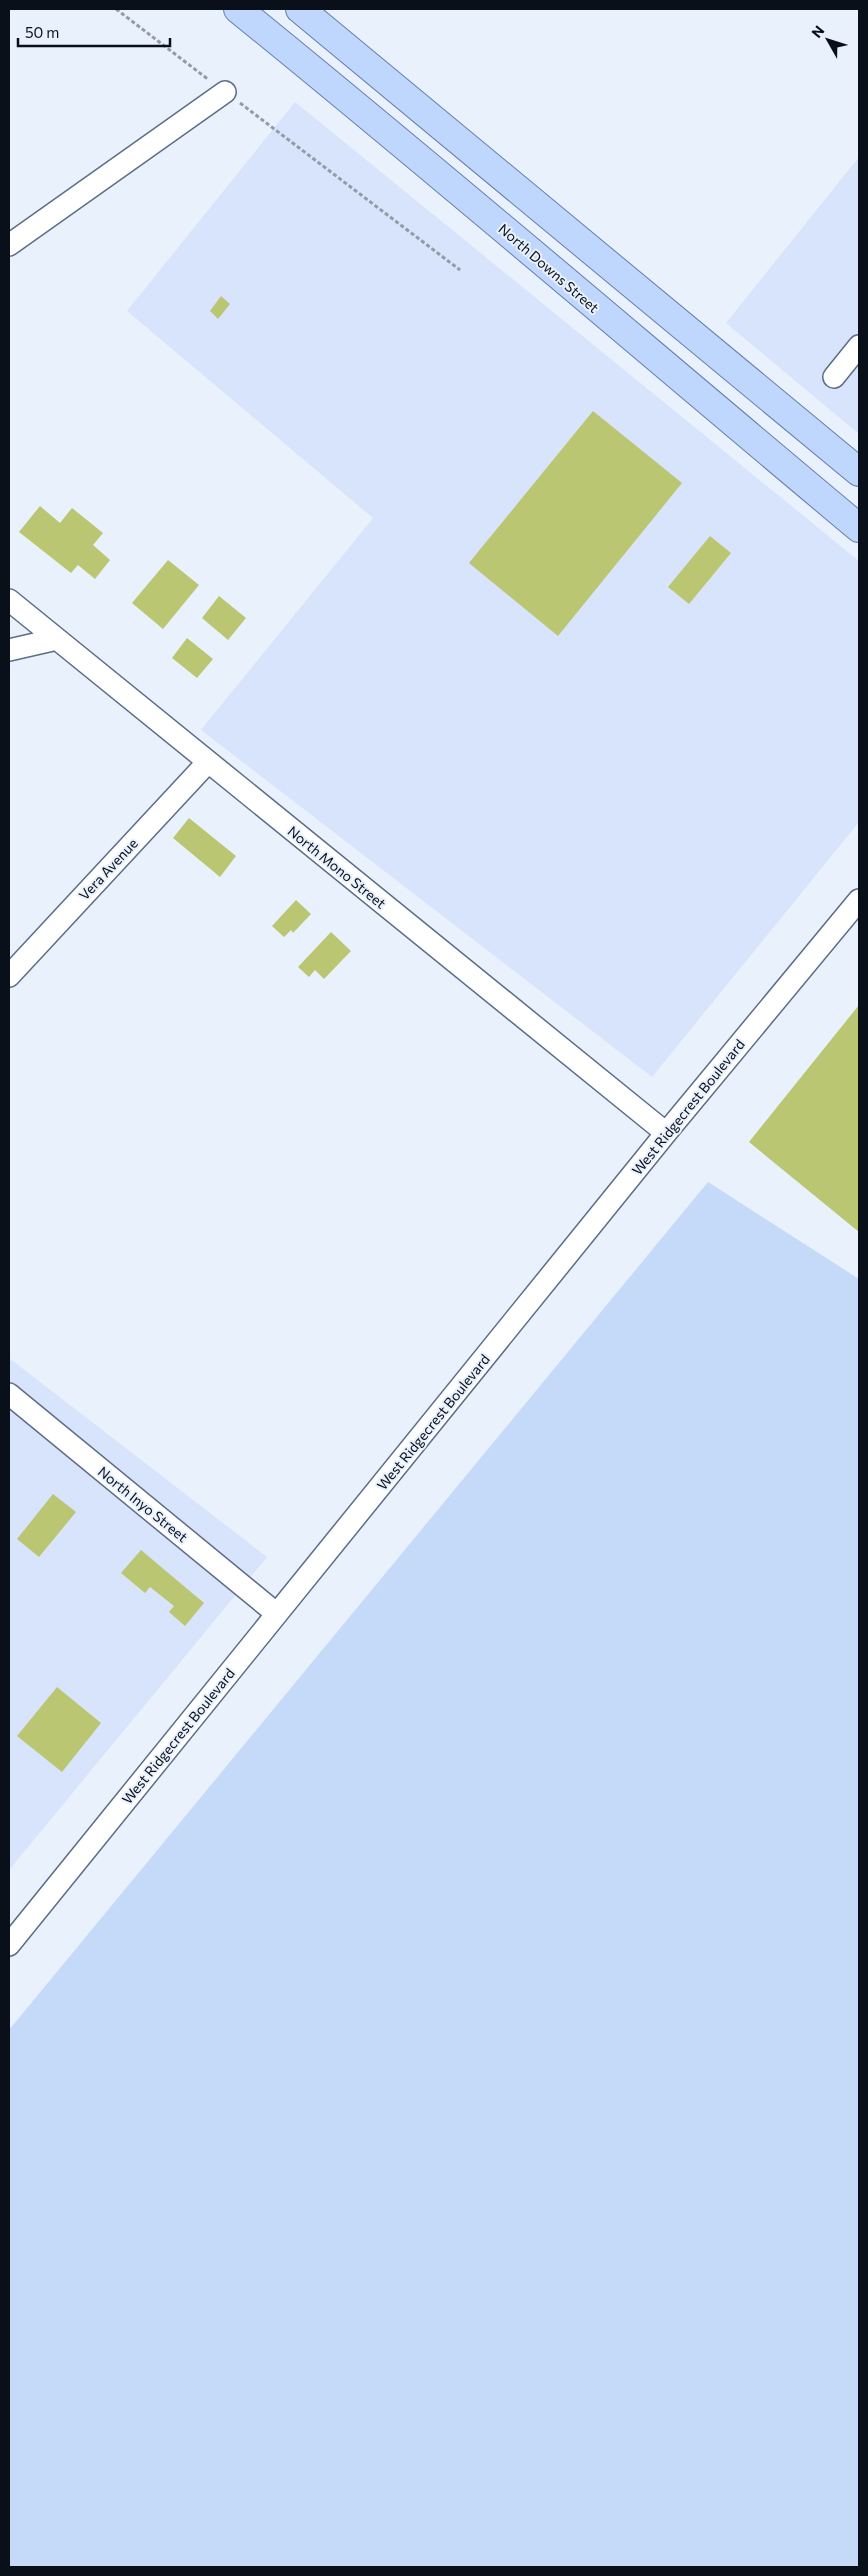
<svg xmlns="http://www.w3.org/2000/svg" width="868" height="2576" viewBox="0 0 868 2576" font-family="Commissioner,sans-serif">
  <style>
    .built { fill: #d7e4fb }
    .green { fill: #c5d9f9 }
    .building { fill: #bac671 }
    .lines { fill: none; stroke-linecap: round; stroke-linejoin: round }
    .minor-casing { stroke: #5d6d87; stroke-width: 24 }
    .major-casing { stroke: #647fad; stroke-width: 30 }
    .path { stroke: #949ba7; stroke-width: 3; stroke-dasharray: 4 2.5; stroke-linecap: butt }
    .minor { stroke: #fff; stroke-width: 21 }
    .major { stroke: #bfd6fd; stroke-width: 28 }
    .labels { text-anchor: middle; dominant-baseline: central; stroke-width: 4; stroke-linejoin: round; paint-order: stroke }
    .street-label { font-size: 14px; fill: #0a101a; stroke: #e9f1fd }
  </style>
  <rect width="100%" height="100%" fill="#e9f1fd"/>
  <path class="built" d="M295,102l564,459v261l-207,255 -451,-347 172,-212 -246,-207z
    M859,157v277l-133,-111z
    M9,1358l258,199 -258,313z"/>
  <path class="green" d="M708,1182l151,97v1288h-850v-537z"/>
  <path class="building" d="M221,296l9,8 -12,15 -8,-8z
    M593,411l89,72 -124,153 -89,-73z
    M40,506l20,17 12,-15 31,25 -10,12 17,15 -15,19 -17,-14 -7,8 -52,-41z
    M710,536l21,17 -42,51 -21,-17z
    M168,560l31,25 -36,44 -31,-26z
    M219,596l27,22 -18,22 -26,-22z
    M187,638l26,21 -16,19 -25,-20z
    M189,818l47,38 -16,21 -47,-39z
    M296,900l15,14 -18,19 -2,-3 -7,7 -12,-11z
    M331,932l20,19 -27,28 -9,-9 -6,7 -11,-10z
    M859,1005v227l-110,-90z
    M53,1494l23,18 -37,45 -22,-18z
    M141,1550l63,53 -19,23 -16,-14 5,-6 -24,-19 -5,6 -24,-20z
    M57,1687l44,36 -39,49 -45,-36z"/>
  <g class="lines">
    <g class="minor-casing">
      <path id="minor" d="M9,245l216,-153
        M834,377l25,-31
        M9,600l657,533
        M9,650l48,-11
        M9,976l198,-213
        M9,1394l268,220
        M9,1945l657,-812 193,-233"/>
    </g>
    <g class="major-casing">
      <path id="major" d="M238,9c210,170 414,346 621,519
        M300,9l559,463"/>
    </g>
    <path class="path" d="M116,9l93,71
      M240,103l220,167"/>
    <use href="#minor" class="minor"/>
    <use href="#major" class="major"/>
  </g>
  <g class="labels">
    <g class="street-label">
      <text transform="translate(549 268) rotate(41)">North Downs Street</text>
      <text transform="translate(337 867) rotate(39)">North Mono Street</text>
      <text transform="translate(108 869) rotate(-47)">Vera Avenue</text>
      <text transform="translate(688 1107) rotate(-51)">West Ridgecrest Boulevard</text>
      <text transform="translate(433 1422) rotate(-51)">West Ridgecrest Boulevard</text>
      <text transform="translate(143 1504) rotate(39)">North Inyo Street</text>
      <text transform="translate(178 1736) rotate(-51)">West Ridgecrest Boulevard</text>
    </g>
  </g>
  <rect width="868" height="2576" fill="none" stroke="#0a101a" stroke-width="20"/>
  <g transform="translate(828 40) rotate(309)" stroke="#e9f1fd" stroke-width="4" paint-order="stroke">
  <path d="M0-4L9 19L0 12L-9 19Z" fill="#0a101a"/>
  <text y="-8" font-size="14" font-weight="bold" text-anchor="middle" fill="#0a101a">N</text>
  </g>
  <path d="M18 38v8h152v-8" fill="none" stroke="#0a101a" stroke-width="2.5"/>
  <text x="25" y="38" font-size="15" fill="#0a101a" stroke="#e9f1fd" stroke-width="4" paint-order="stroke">50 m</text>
</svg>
